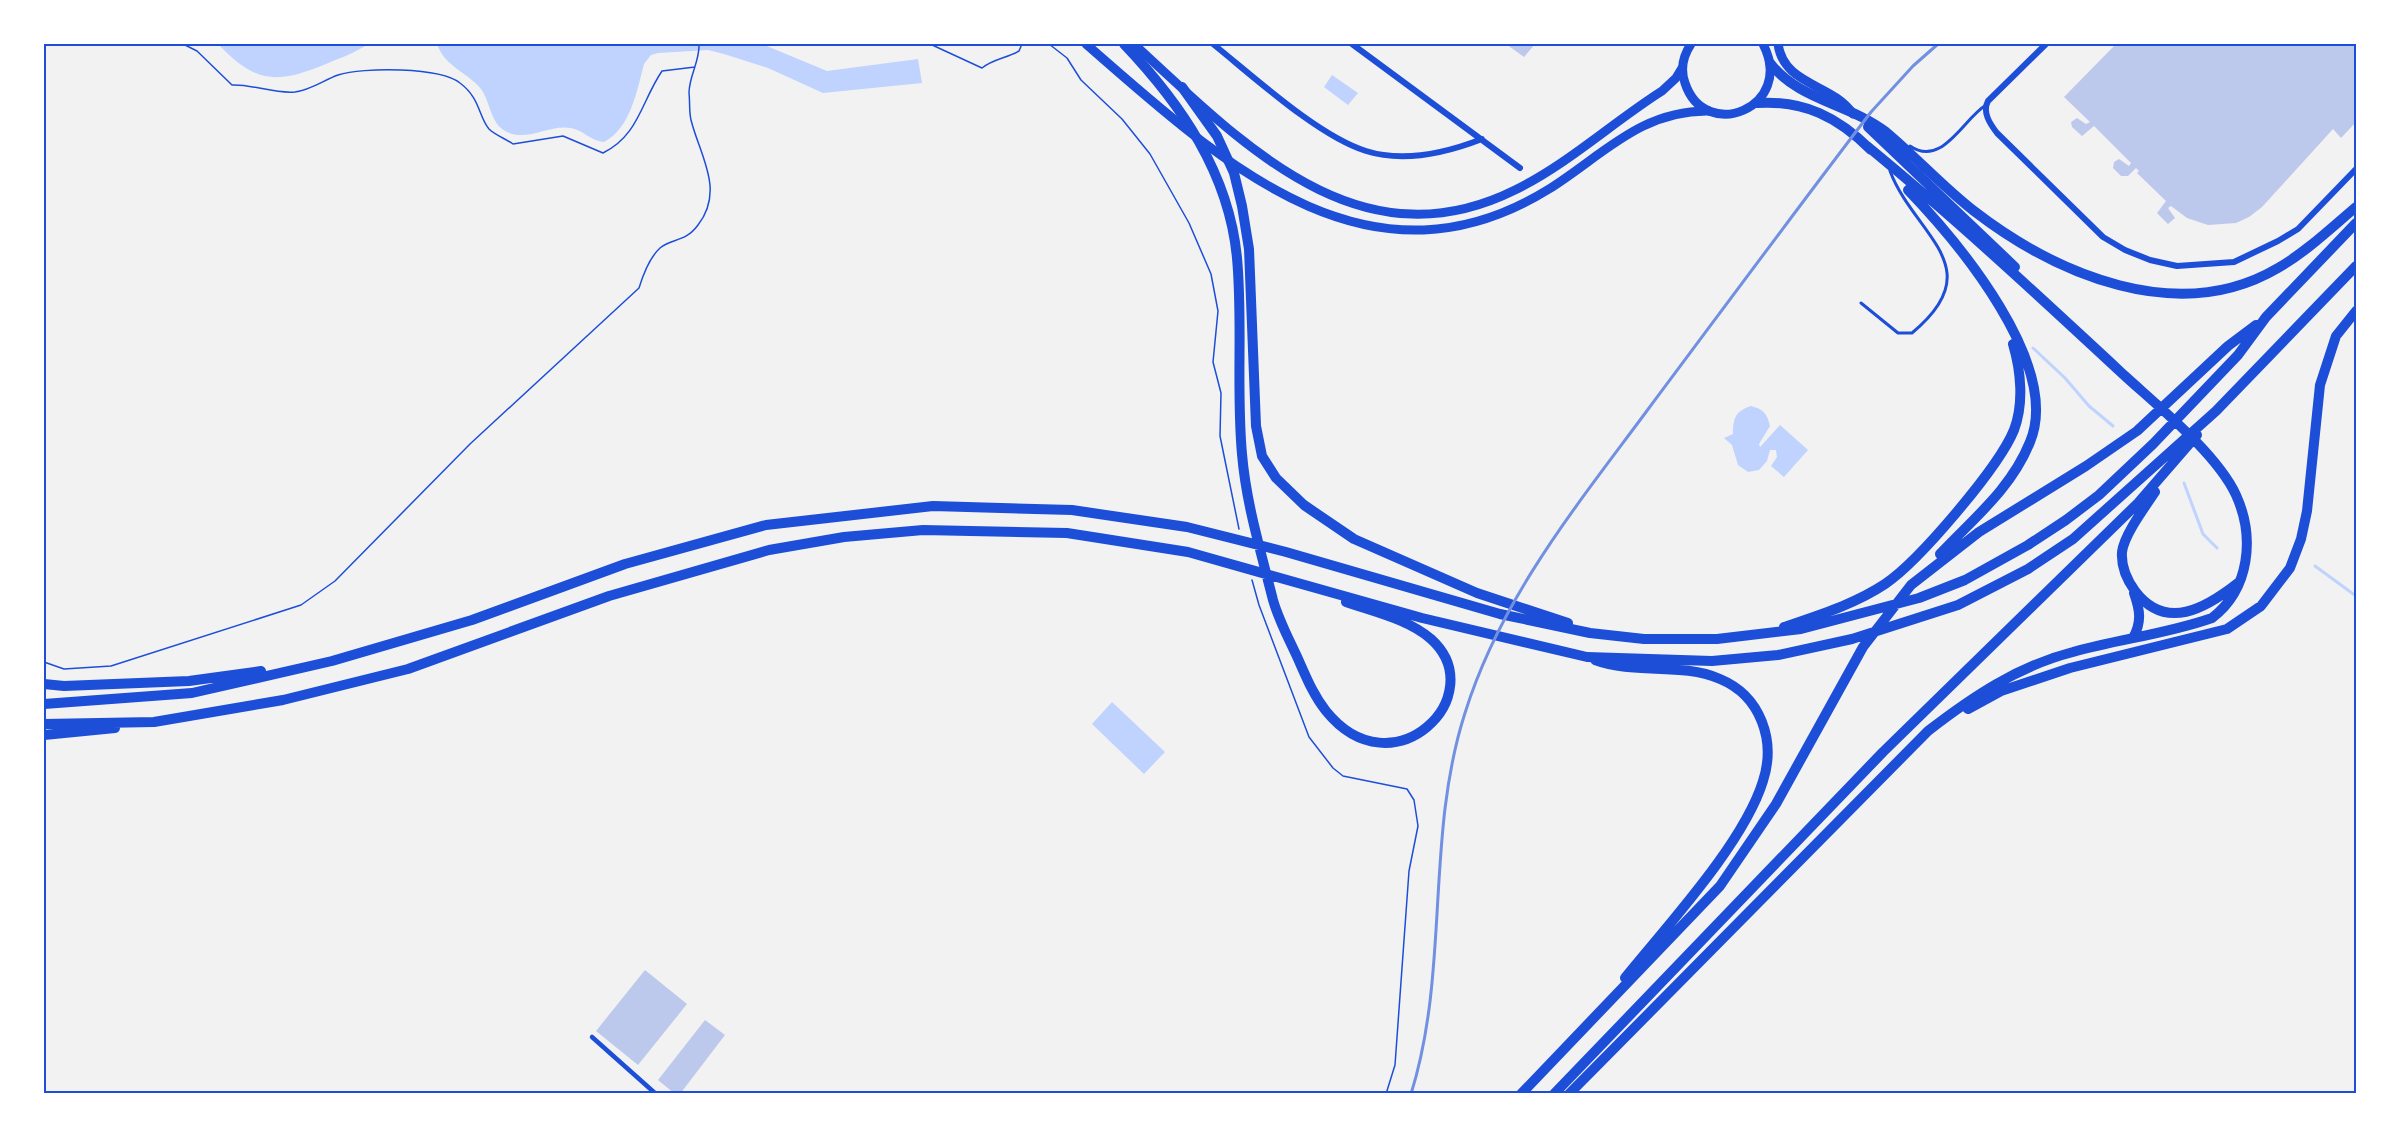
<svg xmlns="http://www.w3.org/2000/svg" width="2400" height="1137" viewBox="0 0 2400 1137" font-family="'Noto Sans',sans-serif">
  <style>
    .water { fill: #bfd3fe }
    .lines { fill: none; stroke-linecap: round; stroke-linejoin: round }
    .stream { stroke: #bfd3fe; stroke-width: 3 }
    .building { fill: #bdc9ec }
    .path { stroke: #1d4ed8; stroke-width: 1.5 }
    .service { stroke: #1d4ed8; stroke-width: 3 }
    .pedestrian { stroke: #1d4ed8; stroke-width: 4.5 }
    .minor { stroke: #1d4ed8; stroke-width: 6 }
    .primary { stroke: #1d4ed8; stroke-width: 9 }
    .trunk { stroke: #1d4ed8; stroke-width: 9 }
    .motorway { stroke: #1d4ed8; stroke-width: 10 }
    .rail { stroke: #7290e2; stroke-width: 3 }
    .neatline { fill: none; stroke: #1d4ed8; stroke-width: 2 }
  </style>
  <rect width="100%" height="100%" fill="#f2f2f2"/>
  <path class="water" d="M218,44h150c-13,9 -28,14 -42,20 -49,20 -70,20 -108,-20z
    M437,44h325l65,27 91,-12 4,24 -99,10 -55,-25 -44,-14 -16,-4 -50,3 -7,2 -7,9c-7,26 -13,64 -40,78 -13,-1 -21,-12 -33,-14 -22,-4 -43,14 -64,4 -17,-8 -16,-29 -26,-43 -15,-18 -36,-22 -44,-45z
    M1332,75l26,18 -10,12 -24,-18z
    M1751,406c12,3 16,7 19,20l-11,18 1,3 20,-22 28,25 -24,27 -13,-11 6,-9 -1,-7h-6l-3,11 -8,9 -11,2 -10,-7 -6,-20 -8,-7 9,-4c0,-15 2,-23 18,-28z
    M1112,702l53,50 -21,22 -52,-50z"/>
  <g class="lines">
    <path class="stream" d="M2033,348l32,30 24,28 24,20
      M2184,483l19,51 14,14
      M2315,566l41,30"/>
  </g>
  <path class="building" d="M1506,44h29l-11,13z
    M2116,44h240v78l-15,16 -8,-9 -71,78 -13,10 -13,6 -28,2 -21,-7 -16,-12 -3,2 7,10 -7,6 -11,-11 9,-12 -29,-28 2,-2 -3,-3 -8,8h-7l-8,-8 1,-6 5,-3 10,7 2,-3 -37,-37 -12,10 -10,-9 -1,-5 6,-4 9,6 4,-2 -26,-25z
    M645,970l42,34 -49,61 -42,-34z
    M705,1020l20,15 -45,59h-5l-17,-14z"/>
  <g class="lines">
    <path class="path" d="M183,44l14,7 35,34c21,-1 42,9 63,7 16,-2 29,-12 43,-17 25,-8 102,-8 122,8 21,16 18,33 29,46 6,6 17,10 24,15l50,-8 40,17c36,-18 38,-51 59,-82l33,-4
      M930,44l52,24c11,-9 25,-10 37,-17l3,-7
      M1049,44l18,14 14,22 41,39 28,35 39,69 22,51 7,37 -5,51 8,31 -1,43 19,93
      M1252,580l7,25 50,132 24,31 10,8 64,13 7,11 4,26 -9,45 -14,194 -9,29
      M44,662l20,7 47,-3 190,-61 34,-24 135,-137 169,-156c4,-13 10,-30 21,-40 11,-10 25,-5 38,-23 27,-35 2,-69 -7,-105 -2,-8 -1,-19 -2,-27 0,-17 11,-32 10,-49"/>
    <path class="service" d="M1910,146c32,22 53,-27 76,-41
      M1861,303l37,30h14c80,-66 2,-98 -22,-162"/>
    <path class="pedestrian" d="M592,1037l64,57"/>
    <path class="minor" d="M1213,44c40,32 105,92 153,107 38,12 80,2 116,-12
      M1352,44l168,124
      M2046,44l-58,57c-6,11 2,23 9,32l106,104 22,13 25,10 27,6 57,-4 44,-21 20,-12 58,-60"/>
    <path class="primary" d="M1691,44c-8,12 -11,25 -6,39 20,61 111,24 78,-39
      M1778,44c6,42 54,39 75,70"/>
    <path class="trunk" d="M1086,44c131,114 281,258 463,145 54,-34 92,-79 160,-78
      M1134,44c106,97 224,224 381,146 53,-26 98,-68 147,-99l14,-13 6,-10"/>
    <path class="motorway" d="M1124,44c57,60 105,129 113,214 6,65 -1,131 5,196 4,49 19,98 31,146 6,21 17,41 26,61 8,18 15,35 27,50 67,83 167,-16 105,-72 -23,-20 -57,-27 -85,-37
      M1770,63c28,37 80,41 116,69 30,25 57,55 88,79 82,63 204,116 304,57 28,-16 53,-40 78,-61
      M1182,87l35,49 17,37 8,33 7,43 7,177 6,30 14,22 28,27 50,34 123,54 91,30
      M1757,103c47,-3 81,14 114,47
      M1868,127l147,140
      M1908,190c50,52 154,175 122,252 -19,47 -56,76 -90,112
      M2155,492c-10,15 -31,43 -33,60 -1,14 5,28 13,39 31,41 71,17 103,-8
      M1784,627c35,-12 71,-23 101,-43 34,-23 114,-117 129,-154 10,-26 7,-59 -1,-86
      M2133,638c9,-16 7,-28 1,-45
      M1595,660c40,15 86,2 125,19 41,17 56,62 43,102 -19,62 -96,145 -138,197
      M44,684l20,2 125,-5 72,-10
      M44,704l148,-11 140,-32 140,-41 153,-56 141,-39 167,-19 139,4 115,17 99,25 214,62 90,19 54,6h73l84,-10 118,-31 46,-18 63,-35 38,-25 33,-25 54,-51 85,-89 28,-38 90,-94
      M1968,709l33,-18 69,-23 157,-39 34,-23 29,-38 11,-29 6,-28 13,-126 16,-49 20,-25
      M44,724l110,-2 129,-22 125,-31 201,-73 160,-46 75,-13 79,-7 144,3 121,19 234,66 165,39 125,4 66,-6 74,-16 106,-34 70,-36 45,-30 143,-128 140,-145
      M44,735l71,-7
      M1521,1094l199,-208 56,-82 87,-157 48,-62 68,-53 107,-66 51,-35 91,-85 28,-21
      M1554,1094l329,-342 255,-249 59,-68
      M1569,1094l359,-363c44,-34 90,-65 145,-79 46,-13 94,-18 139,-34 38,-29 43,-81 24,-123 -19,-41 -77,-88 -111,-119 -84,-78 -169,-157 -258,-230"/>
    <path class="rail" d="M1411,1094c39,-125 14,-257 54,-381 36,-116 113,-209 184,-305 74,-99 147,-198 222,-296l42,-46 25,-22"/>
  </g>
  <rect width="2400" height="1137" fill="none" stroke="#ffffff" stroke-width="90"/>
  <rect x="45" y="45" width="2310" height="1047" class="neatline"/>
</svg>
